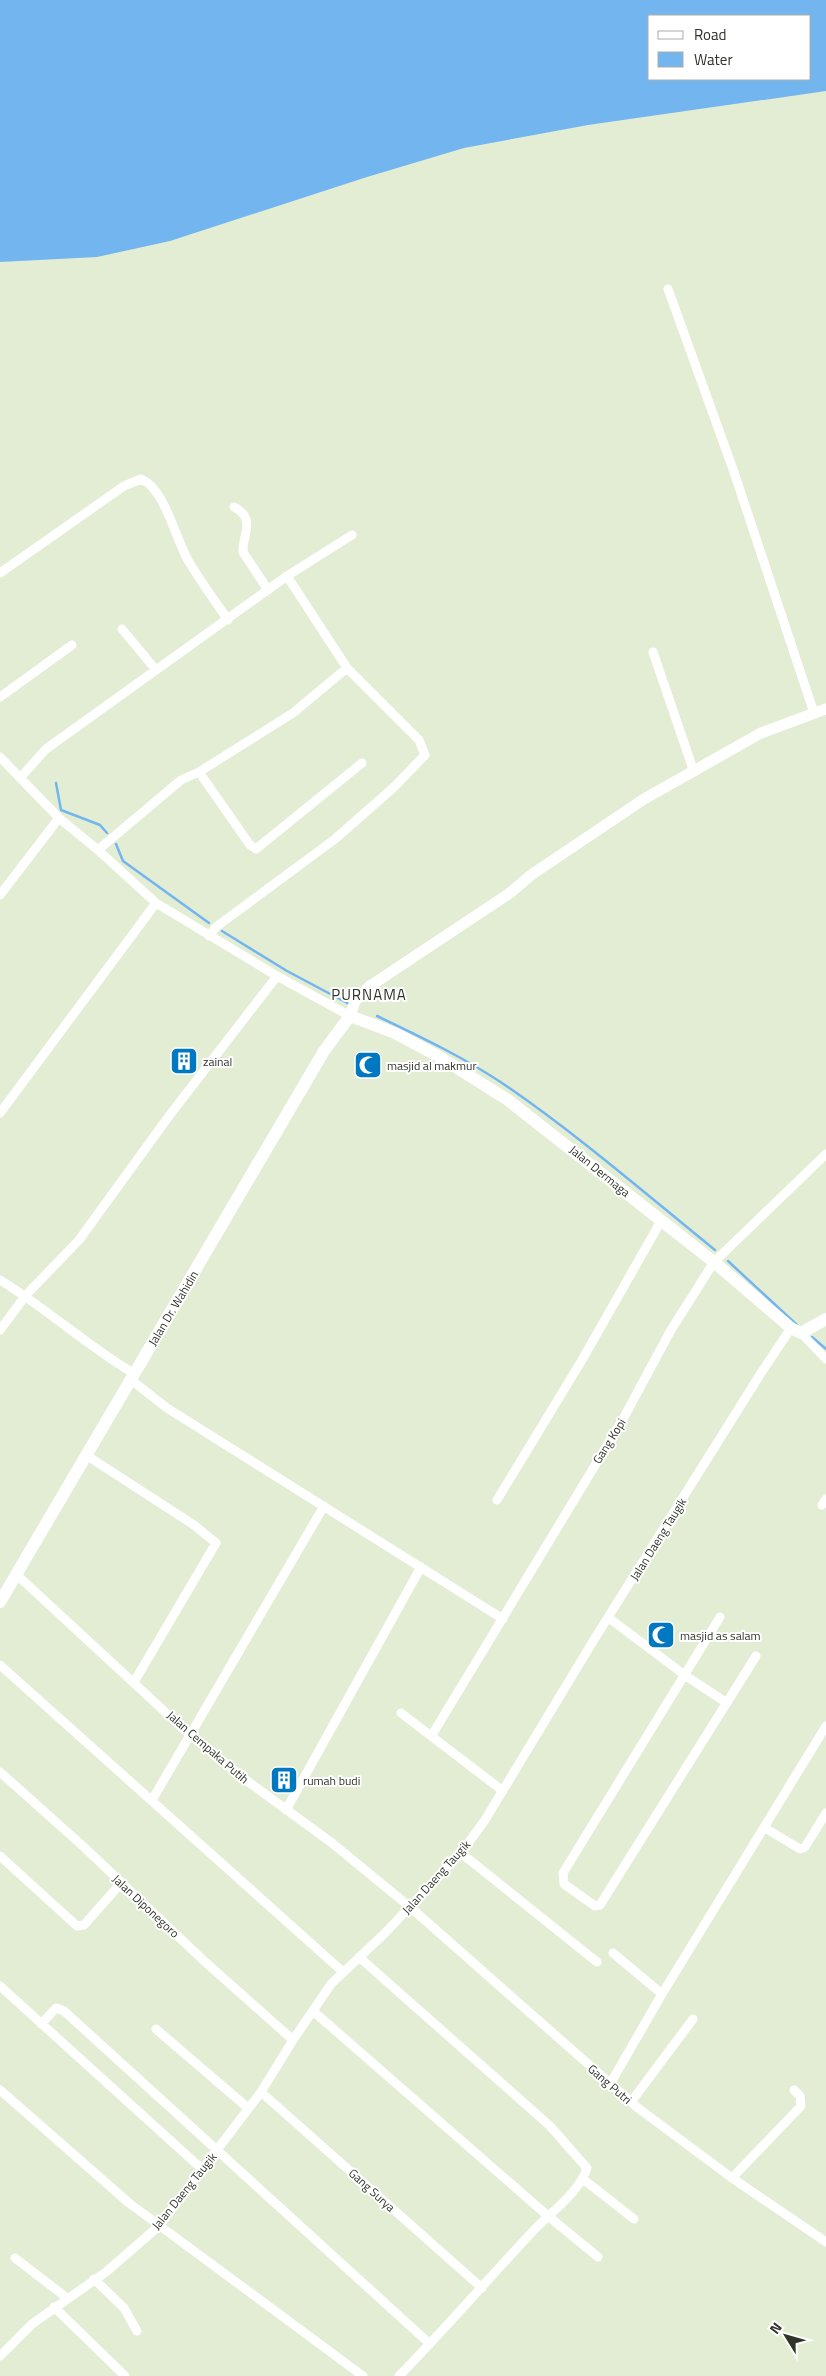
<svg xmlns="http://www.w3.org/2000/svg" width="826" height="2376" viewBox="0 0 826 2376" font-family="'Titillium Web',sans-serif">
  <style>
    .water { fill: #73b5ef; fill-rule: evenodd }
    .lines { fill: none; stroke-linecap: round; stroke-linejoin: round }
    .stream { stroke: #73b5ef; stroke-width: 2.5 }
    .street { stroke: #fff; stroke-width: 9 }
    .secondary { stroke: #fff; stroke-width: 11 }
    .primary { stroke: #fff; stroke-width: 12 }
    .labels { text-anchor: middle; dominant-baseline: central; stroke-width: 4; stroke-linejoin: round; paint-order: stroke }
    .poi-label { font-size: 12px; fill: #2f3329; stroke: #fff; text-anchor: start }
    .street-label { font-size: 12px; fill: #2f3329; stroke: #fff }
    .quarter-label { font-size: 15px; letter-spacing: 1px; fill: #2f3329; stroke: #fff }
  </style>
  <rect width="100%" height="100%" fill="#e3edd4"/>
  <path class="water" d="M0,0h826v91l-238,34 -124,23 -97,29 -197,64 -73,16 -97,5zM650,16h160v63h-160z"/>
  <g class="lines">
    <path class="stream" d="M56,783l5,27 39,15 7,8
      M116,844l7,17 86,62
      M222,931l65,40 64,34
      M377,1016c44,21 88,42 128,69 73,50 141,109 210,165
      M728,1261l69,64
      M812,1337l14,12"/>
    <path class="street" d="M668,289l66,183 80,241
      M234,507c23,12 8,28 9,45l25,38
      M0,573l124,-87 17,-7c24,9 35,62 48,83 12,20 26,39 39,58
      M122,629l34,41
      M653,652l41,120
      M0,697l72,-52
      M0,757l59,61 39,32 58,53 121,73 73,40
      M199,772l51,73 6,4 106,-86
      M20,778l26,-29 241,-173 65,-41
      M98,850l83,-70 18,-8 94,-59 54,-45
      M0,895l59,-77
      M209,936l7,-9 119,-88 58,-51 32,-33 -6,-15 -72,-72 -60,-92
      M0,1113l156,-210
      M0,1280c46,28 86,65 133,93
      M0,1330l26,-35 53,-55 90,-124 108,-140
      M801,1333l25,26
      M130,1379l37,29 336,211
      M86,1455l108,70 22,18 -82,139
      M497,1500l85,-140 79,-139
      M822,1505l4,-6
      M17,1575l172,159 57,46 86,63 78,64 228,201 94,70 94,64
      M720,1617l-157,256 1,11 31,22 5,-1 156,-249
      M609,1618l77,58 41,27
      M0,1665l343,307
      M401,1713l102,78
      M432,1735l191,-316 48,-89 43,-68 112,-108
      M0,1772l85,76 118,112 90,80
      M152,1800l172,-294
      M286,1810l135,-243
      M765,1828l35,21 5,-2 21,-34
      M461,1853l136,109
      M0,1856l77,70 7,-1 37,-42
      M613,1953l49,41
      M359,1957l191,169 37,42c-8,25 -36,44 -54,63 -45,48 -88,98 -134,145
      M0,1986l203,184
      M313,2011l235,205 50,41
      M41,2024l15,-16 8,3 366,333
      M156,2029l92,79
      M610,2084l52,-90 164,-268
      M0,2090l129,113 234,173
      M261,2092l221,196
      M631,2102l62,-83
      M732,2178l69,-72 -1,-10 -6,-6
      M583,2179l51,40
      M15,2258l52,40
      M94,2279l30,29 13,23
      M54,2307l71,69
      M0,2356l32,-32 74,-52 53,-46 102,-134 32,-52 38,-56 53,-50 77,-81 24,-33 110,-182 166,-265 30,-45"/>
    <path class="secondary" d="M350,1016l5,-15 15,-15 140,-93 21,-18 113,-76 117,-66 65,-24"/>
    <path class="primary" d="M0,1602l324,-551 26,-35 45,17 43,23 70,44 206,162 77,66 10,5 25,-14"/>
  </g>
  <defs>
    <g id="building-square" transform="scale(1.4375)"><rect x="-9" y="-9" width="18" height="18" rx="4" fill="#0077c1" stroke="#fff"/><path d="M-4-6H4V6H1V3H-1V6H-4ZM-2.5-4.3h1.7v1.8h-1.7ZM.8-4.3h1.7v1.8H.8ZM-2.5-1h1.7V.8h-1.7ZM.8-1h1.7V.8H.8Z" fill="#fff"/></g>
    <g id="mosque-square" transform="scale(1.4375)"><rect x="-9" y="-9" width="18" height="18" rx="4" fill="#0077c1" stroke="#fff"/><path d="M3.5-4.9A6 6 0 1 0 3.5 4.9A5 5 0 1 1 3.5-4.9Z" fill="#fff"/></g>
  </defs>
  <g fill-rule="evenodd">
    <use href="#building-square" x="184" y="1061"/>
    <use href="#mosque-square" x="368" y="1065"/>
    <use href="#mosque-square" x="661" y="1635"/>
    <use href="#building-square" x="284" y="1780"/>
  </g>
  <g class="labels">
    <g class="poi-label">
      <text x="203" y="1061">zainal</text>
      <text x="387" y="1065">masjid al makmur</text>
      <text x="680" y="1635">masjid as salam</text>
      <text x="303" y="1780">rumah budi</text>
    </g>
    <g class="street-label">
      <text transform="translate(600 1171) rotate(39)">Jalan Dermaga</text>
      <text transform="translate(173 1308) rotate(-59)">Jalan Dr. Wahidin</text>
      <text transform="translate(609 1441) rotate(-58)">Gang Kopi</text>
      <text transform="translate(658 1539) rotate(-58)">Jalan Daeng Taugik</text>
      <text transform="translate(208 1747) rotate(41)">Jalan Cempaka Putih</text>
      <text transform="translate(436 1877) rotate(-48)">Jalan Daeng Taugik</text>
      <text transform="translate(146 1906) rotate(43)">Jalan Diponegoro</text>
      <text transform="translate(610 2084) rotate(41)">Gang Putri</text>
      <text transform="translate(372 2190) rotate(42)">Gang Surya</text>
      <text transform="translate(184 2191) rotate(-51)">Jalan Daeng Taugik</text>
    </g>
    <g class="quarter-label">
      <text x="369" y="994">PURNAMA</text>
    </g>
  </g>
  <rect x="648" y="15" width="162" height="65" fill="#ffffff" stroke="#acada9"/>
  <rect x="658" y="31" width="25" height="8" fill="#ffffff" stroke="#acada9"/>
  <text x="694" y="40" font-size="15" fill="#2f3329">Road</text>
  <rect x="658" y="52" width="25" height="15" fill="#73b5ef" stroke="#acada9"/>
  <text x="694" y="65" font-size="15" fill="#2f3329">Water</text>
  <g transform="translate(786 2336) rotate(307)" stroke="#ffffff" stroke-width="4" paint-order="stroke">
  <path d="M0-4L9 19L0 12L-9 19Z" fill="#2f3329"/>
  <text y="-8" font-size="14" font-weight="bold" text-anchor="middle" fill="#2f3329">N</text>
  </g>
</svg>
